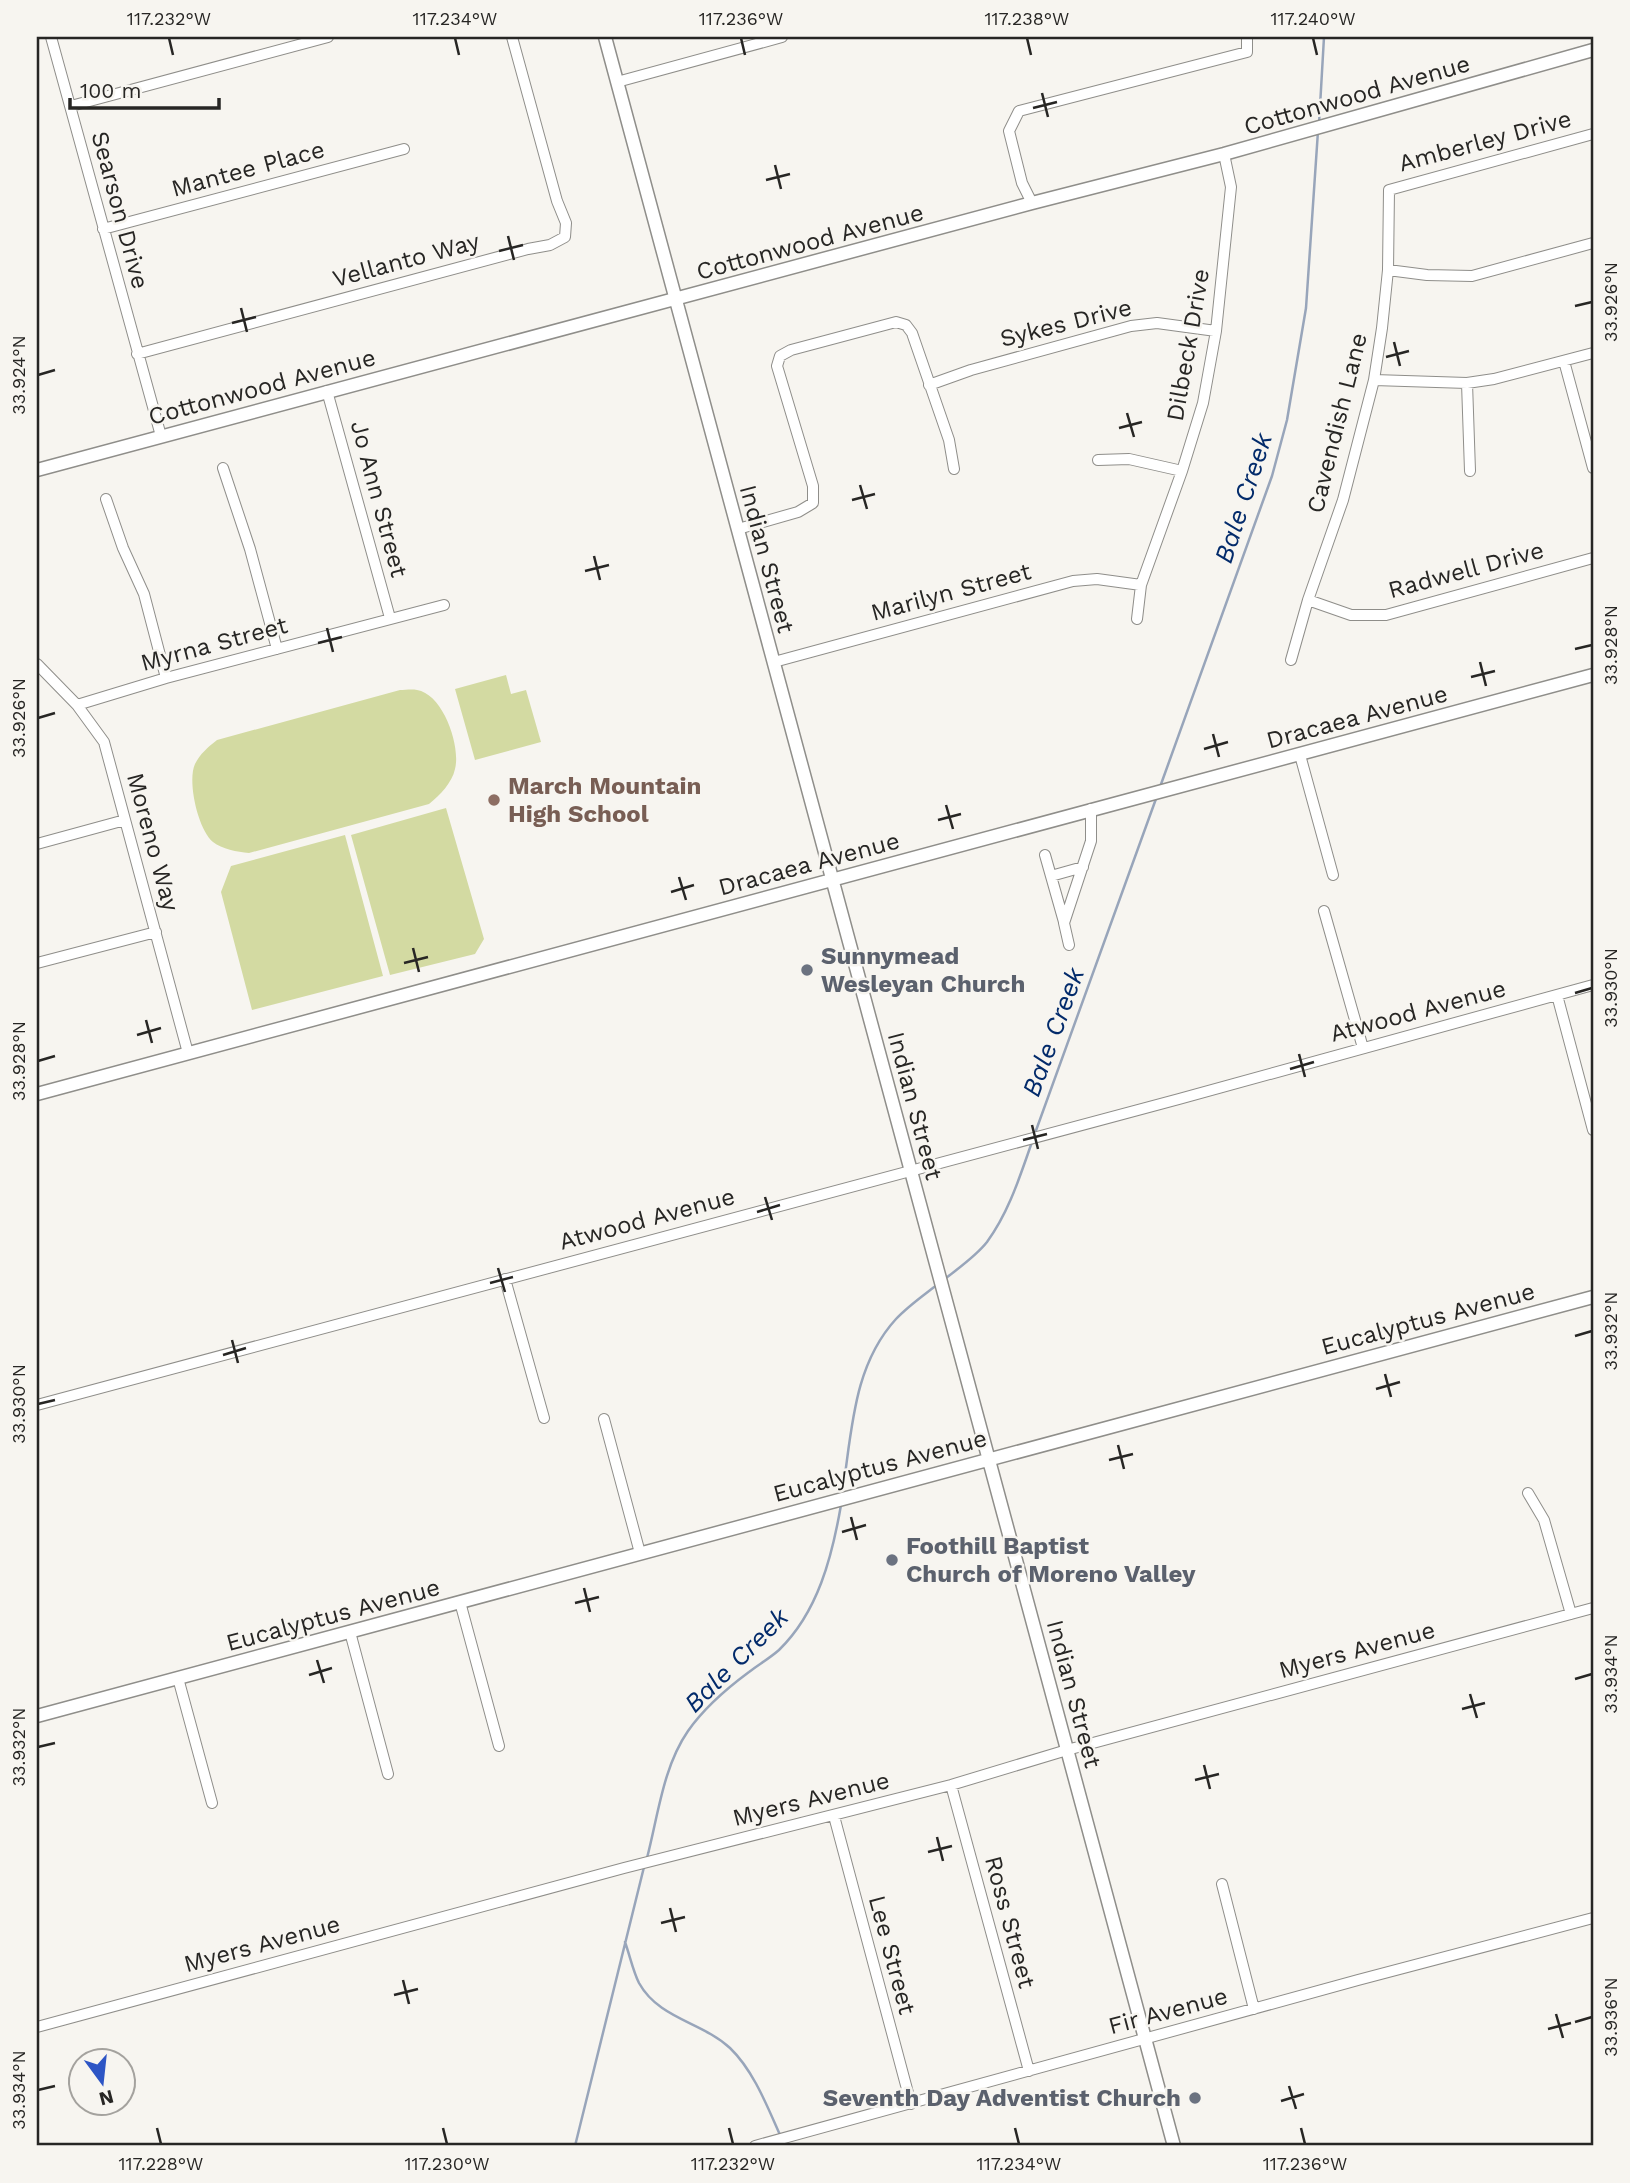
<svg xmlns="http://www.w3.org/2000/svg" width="1630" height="2183" viewBox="0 0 1630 2183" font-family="'Work Sans',sans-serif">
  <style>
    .garden { fill: #d3daa2 }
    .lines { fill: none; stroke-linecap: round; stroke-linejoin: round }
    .stream { stroke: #98a5ba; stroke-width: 2.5 }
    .street-casing { stroke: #8f8e8a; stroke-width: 12 }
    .secondary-casing { stroke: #8f8e8a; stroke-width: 15 }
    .street { stroke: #fff; stroke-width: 10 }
    .secondary { stroke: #fff; stroke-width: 12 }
    .ticks { fill: none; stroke: #272624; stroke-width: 2.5 }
    .education-dot { fill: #8d6e63; stroke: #f7f5f0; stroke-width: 2.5 }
    .worship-dot { fill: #6b7280; stroke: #f7f5f0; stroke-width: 2.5 }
    .labels { text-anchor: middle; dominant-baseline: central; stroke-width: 5; stroke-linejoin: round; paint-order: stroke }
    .street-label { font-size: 24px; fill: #272624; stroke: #f7f5f0 }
    .education-label { font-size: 24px; font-weight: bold; fill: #785e54; stroke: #f7f5f0; text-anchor: start }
    .worship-label { font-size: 24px; font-weight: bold; fill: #5b616d; stroke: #f7f5f0; text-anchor: start }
    .water-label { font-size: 26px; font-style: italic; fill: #032b6b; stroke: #f7f5f0 }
    .neatline { fill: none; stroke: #272624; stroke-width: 2.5 }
    .ticks-label { font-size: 18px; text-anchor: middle; fill: #272624 }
  </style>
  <rect width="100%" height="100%" fill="#f7f5f0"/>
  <path class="garden" d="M506,675l5,19 15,-4 15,52 -66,18 -20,-71z
    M400,690c5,0 12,-1 17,0 26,4 44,56 38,79 -3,14 -15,26 -26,35l-180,49c-12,-1 -27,-4 -36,-11 -15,-12 -26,-61 -18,-78 5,-10 13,-17 22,-24z
    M446,808l38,131 -9,15 -85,21 -39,-140z
    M345,835l38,141 -131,34 -31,-118 10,-26z"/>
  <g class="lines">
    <path class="stream" d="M1319,124l5,-87
      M1160,787l112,-311 15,-56 19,-112 12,-177
      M1034,1136l123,-340
      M946,1278c14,-11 30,-22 41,-36 22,-30 33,-66 45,-100
      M842,1495c10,-61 10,-128 54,-176 12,-13 28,-24 42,-35
      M647,1858c11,-42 16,-91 41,-127 16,-23 38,-42 61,-59 9,-7 21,-14 30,-22 39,-38 53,-93 62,-145
      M625,1942c5,14 8,29 14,41 20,36 63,39 91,65 26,25 40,66 55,98
      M575,2146l69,-279"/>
    <g class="street-casing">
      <path id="street" d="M51,37l110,399
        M617,82l165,-45
        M71,106l257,-69
        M1032,203l-10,-20 -13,-52 10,-20 228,-59v-15
        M103,229l301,-80
        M1388,270l39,5 45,1 121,-33
        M137,354l391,-105 22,-4 15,-8 1,-14 -9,-22 -45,-164
        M1564,361l29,107
        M1374,380l93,3 27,-4 99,-26
        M1467,383l3,88
        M929,385l42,-15 160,-44 26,-3 59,8
        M327,391l63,227
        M1098,460l31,-1 53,12
        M223,468l27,81 27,100
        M106,499l17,49 21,46 22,84
        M738,529l60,-17 15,-9v-17l-36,-120 3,-10 11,-6 105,-28 10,3 6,8 37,107 5,29
        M1308,600l43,15h35l207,-57
        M1137,619l4,-34 41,-114 21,-68 13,-72 15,-144 -7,-33
        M1291,660l17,-60 35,-100 31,-120 8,-52 6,-58 1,-80 204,-56
        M774,662l299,-81 24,-2 44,6
        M37,664l40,41 27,37 84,311
        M77,705l89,-27 278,-73
        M1300,755l33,120
        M37,844l88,-24
        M1045,855l19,67
        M1051,876l32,-9
        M1324,911l39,137
        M1069,945l-5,-22 27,-82v-32
        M37,963l119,-31
        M1557,995l36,135
        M505,1279l39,139
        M37,1405l1142,-306 414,-114
        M604,1419l36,134
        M1528,1493l16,27 27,94
        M460,1602l39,144
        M350,1632l38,142
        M178,1678l34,125
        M951,1785l78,286
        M834,1816l77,288
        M1222,1884l32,125
        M37,2027l587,-159 327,-83 116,-35 526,-142
        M755,2146l603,-166 235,-62"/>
    </g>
    <g class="secondary-casing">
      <path id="secondary" d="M605,37l569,2109
        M37,470l995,-267 192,-49 369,-104
        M37,1094l1556,-419
        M37,1716l1556,-419"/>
    </g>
    <use href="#street" class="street"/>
    <use href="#secondary" class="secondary"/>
  </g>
  <path class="ticks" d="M169,38l4,17M455,38l4,17M741,38l4,17M1027,38l4,17M1313,38l4,17M1042,93l6,24M1033,108l24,-6M775,165l6,24M766,180l24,-6M508,236l6,24M499,251l24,-6M1575,306l17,-4M241,308l6,24M232,323l24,-6M1394,342l6,24M1386,357l23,-6M38,375l17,-5M1127,413l7,24M1119,428l23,-6M860,485l7,24M852,500l23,-6M594,556l6,24M585,571l24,-6M327,628l6,24M318,643l24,-6M1575,649l17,-4M1480,662l6,24M1471,677l24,-6M38,718l17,-5M1213,734l6,23M1204,749l24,-7M946,805l7,24M938,820l23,-6M679,877l7,23M671,892l23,-7M413,948l6,24M404,963l24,-6M1575,993l17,-5M146,1020l6,23M137,1035l24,-7M1299,1054l6,23M38,1061l17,-5M1290,1069l24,-7M1032,1125l6,24M1023,1140l24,-6M765,1197l7,23M757,1212l23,-7M498,1268l7,24M490,1283l23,-6M1575,1336l17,-5M232,1340l6,23M223,1355l23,-7M1385,1374l6,23M1376,1389l24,-7M38,1404l17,-4M1118,1445l6,24M1109,1460l24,-6M851,1517l6,23M842,1532l24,-7M584,1588l6,24M575,1603l24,-6M317,1660l7,23M309,1675l23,-7M1575,1679l17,-5M1470,1694l7,24M1462,1709l23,-6M38,1747l17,-4M1204,1765l6,24M1195,1780l24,-6M937,1837l6,24M928,1852l24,-6M670,1908l6,24M661,1923l24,-6M403,1980l6,24M394,1995l24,-6M1556,2014l7,24M1575,2022l17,-5M1548,2029l23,-6M1289,2086l7,23M38,2090l17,-4M1281,2101l23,-7M157,2128l4,16M443,2128l4,16M729,2128l4,16M1015,2128l4,16M1301,2128l4,16"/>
  <circle class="education-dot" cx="494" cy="800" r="7"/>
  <g class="worship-dot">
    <circle cx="807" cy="970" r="7"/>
    <circle cx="892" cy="1560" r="7"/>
    <circle cx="1195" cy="2098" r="7"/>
  </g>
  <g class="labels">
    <g class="street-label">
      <text transform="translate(1357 95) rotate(-16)">Cottonwood Avenue</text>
      <text transform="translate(1485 141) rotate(-15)">Amberley Drive</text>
      <text transform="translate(248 169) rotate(-15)">Mantee Place</text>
      <text transform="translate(120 210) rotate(75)">Searson Drive</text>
      <text transform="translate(810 242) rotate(-15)">Cottonwood Avenue</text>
      <text transform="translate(406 260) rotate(-15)">Vellanto Way</text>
      <text transform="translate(1066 323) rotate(-14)">Sykes Drive</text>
      <text transform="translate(1188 345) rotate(-80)">Dilbeck Drive</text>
      <text transform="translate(262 387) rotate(-15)">Cottonwood Avenue</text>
      <text transform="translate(1337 423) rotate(-76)">Cavendish Lane</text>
      <text transform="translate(379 499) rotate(75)">Jo Ann Street</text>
      <text transform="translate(767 559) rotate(75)">Indian Street</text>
      <text transform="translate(1466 570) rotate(-15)">Radwell Drive</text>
      <text transform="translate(951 592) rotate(-15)">Marilyn Street</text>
      <text transform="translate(214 644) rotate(-15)">Myrna Street</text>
      <text transform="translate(1357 717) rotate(-15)">Dracaea Avenue</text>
      <text transform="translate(153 842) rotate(75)">Moreno Way</text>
      <text transform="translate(809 864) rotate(-15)">Dracaea Avenue</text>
      <text transform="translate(1418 1011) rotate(-15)">Atwood Avenue</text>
      <text transform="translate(915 1106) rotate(75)">Indian Street</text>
      <text transform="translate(647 1219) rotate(-15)">Atwood Avenue</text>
      <text transform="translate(1428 1319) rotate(-15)">Eucalyptus Avenue</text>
      <text transform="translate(880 1466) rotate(-15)">Eucalyptus Avenue</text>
      <text transform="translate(333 1615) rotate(-15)">Eucalyptus Avenue</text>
      <text transform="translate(1357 1650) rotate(-15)">Myers Avenue</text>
      <text transform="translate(1074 1694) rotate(75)">Indian Street</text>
      <text transform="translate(811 1799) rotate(-14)">Myers Avenue</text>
      <text transform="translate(1010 1922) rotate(75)">Ross Street</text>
      <text transform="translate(262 1944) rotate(-15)">Myers Avenue</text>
      <text transform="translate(892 1955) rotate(75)">Lee Street</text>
      <text transform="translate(1168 2011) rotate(-15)">Fir Avenue</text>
    </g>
    <g class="education-label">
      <text x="508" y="786">March Mountain<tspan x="508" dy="28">High School</tspan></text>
    </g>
    <g class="worship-label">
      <text x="821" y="956">Sunnymead<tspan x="821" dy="28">Wesleyan Church</tspan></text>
      <text x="906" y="1546">Foothill Baptist<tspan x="906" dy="28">Church of Moreno Valley</tspan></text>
      <text x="1181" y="2098" text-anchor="end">Seventh Day Adventist Church</text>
    </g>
    <g class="water-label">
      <text transform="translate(1243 498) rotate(-72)">Bale Creek</text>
      <text transform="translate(1053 1032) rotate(-70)">Bale Creek</text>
      <text transform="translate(736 1660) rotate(-45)">Bale Creek</text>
    </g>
  </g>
  <rect width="1630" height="2183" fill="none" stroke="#f7f5f0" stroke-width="77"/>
  <g transform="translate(102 2082) rotate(165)"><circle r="33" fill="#f7f5f0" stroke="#a4a29e" stroke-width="2"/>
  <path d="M0-5L12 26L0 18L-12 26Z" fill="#2d55c5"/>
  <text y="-10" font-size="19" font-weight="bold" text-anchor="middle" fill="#272624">N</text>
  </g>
  <path d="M70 98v10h149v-10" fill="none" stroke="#272624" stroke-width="3.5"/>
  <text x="80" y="98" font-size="21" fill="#272624" stroke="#f7f5f0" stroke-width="5" paint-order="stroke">100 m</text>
  <rect x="38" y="38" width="1554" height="2106" class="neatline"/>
  <g class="ticks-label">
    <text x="169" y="25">117.232°W</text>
    <text x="455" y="25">117.234°W</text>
    <text x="741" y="25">117.236°W</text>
    <text x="1027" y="25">117.238°W</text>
    <text x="1313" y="25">117.240°W</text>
    <text transform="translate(1611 302) rotate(-90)" y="6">33.926°N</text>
    <text transform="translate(19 375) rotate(-90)" y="6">33.924°N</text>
    <text transform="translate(1611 645) rotate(-90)" y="6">33.928°N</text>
    <text transform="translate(19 718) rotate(-90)" y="6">33.926°N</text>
    <text transform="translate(1611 988) rotate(-90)" y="6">33.930°N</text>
    <text transform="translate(19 1061) rotate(-90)" y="6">33.928°N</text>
    <text transform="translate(1611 1331) rotate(-90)" y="6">33.932°N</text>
    <text transform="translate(19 1404) rotate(-90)" y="6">33.930°N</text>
    <text transform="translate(1611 1674) rotate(-90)" y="6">33.934°N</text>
    <text transform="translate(19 1747) rotate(-90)" y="6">33.932°N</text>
    <text transform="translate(1611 2017) rotate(-90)" y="6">33.936°N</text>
    <text transform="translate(19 2090) rotate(-90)" y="6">33.934°N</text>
    <text x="161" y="2170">117.228°W</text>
    <text x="447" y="2170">117.230°W</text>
    <text x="733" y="2170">117.232°W</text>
    <text x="1019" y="2170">117.234°W</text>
    <text x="1305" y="2170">117.236°W</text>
  </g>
</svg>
